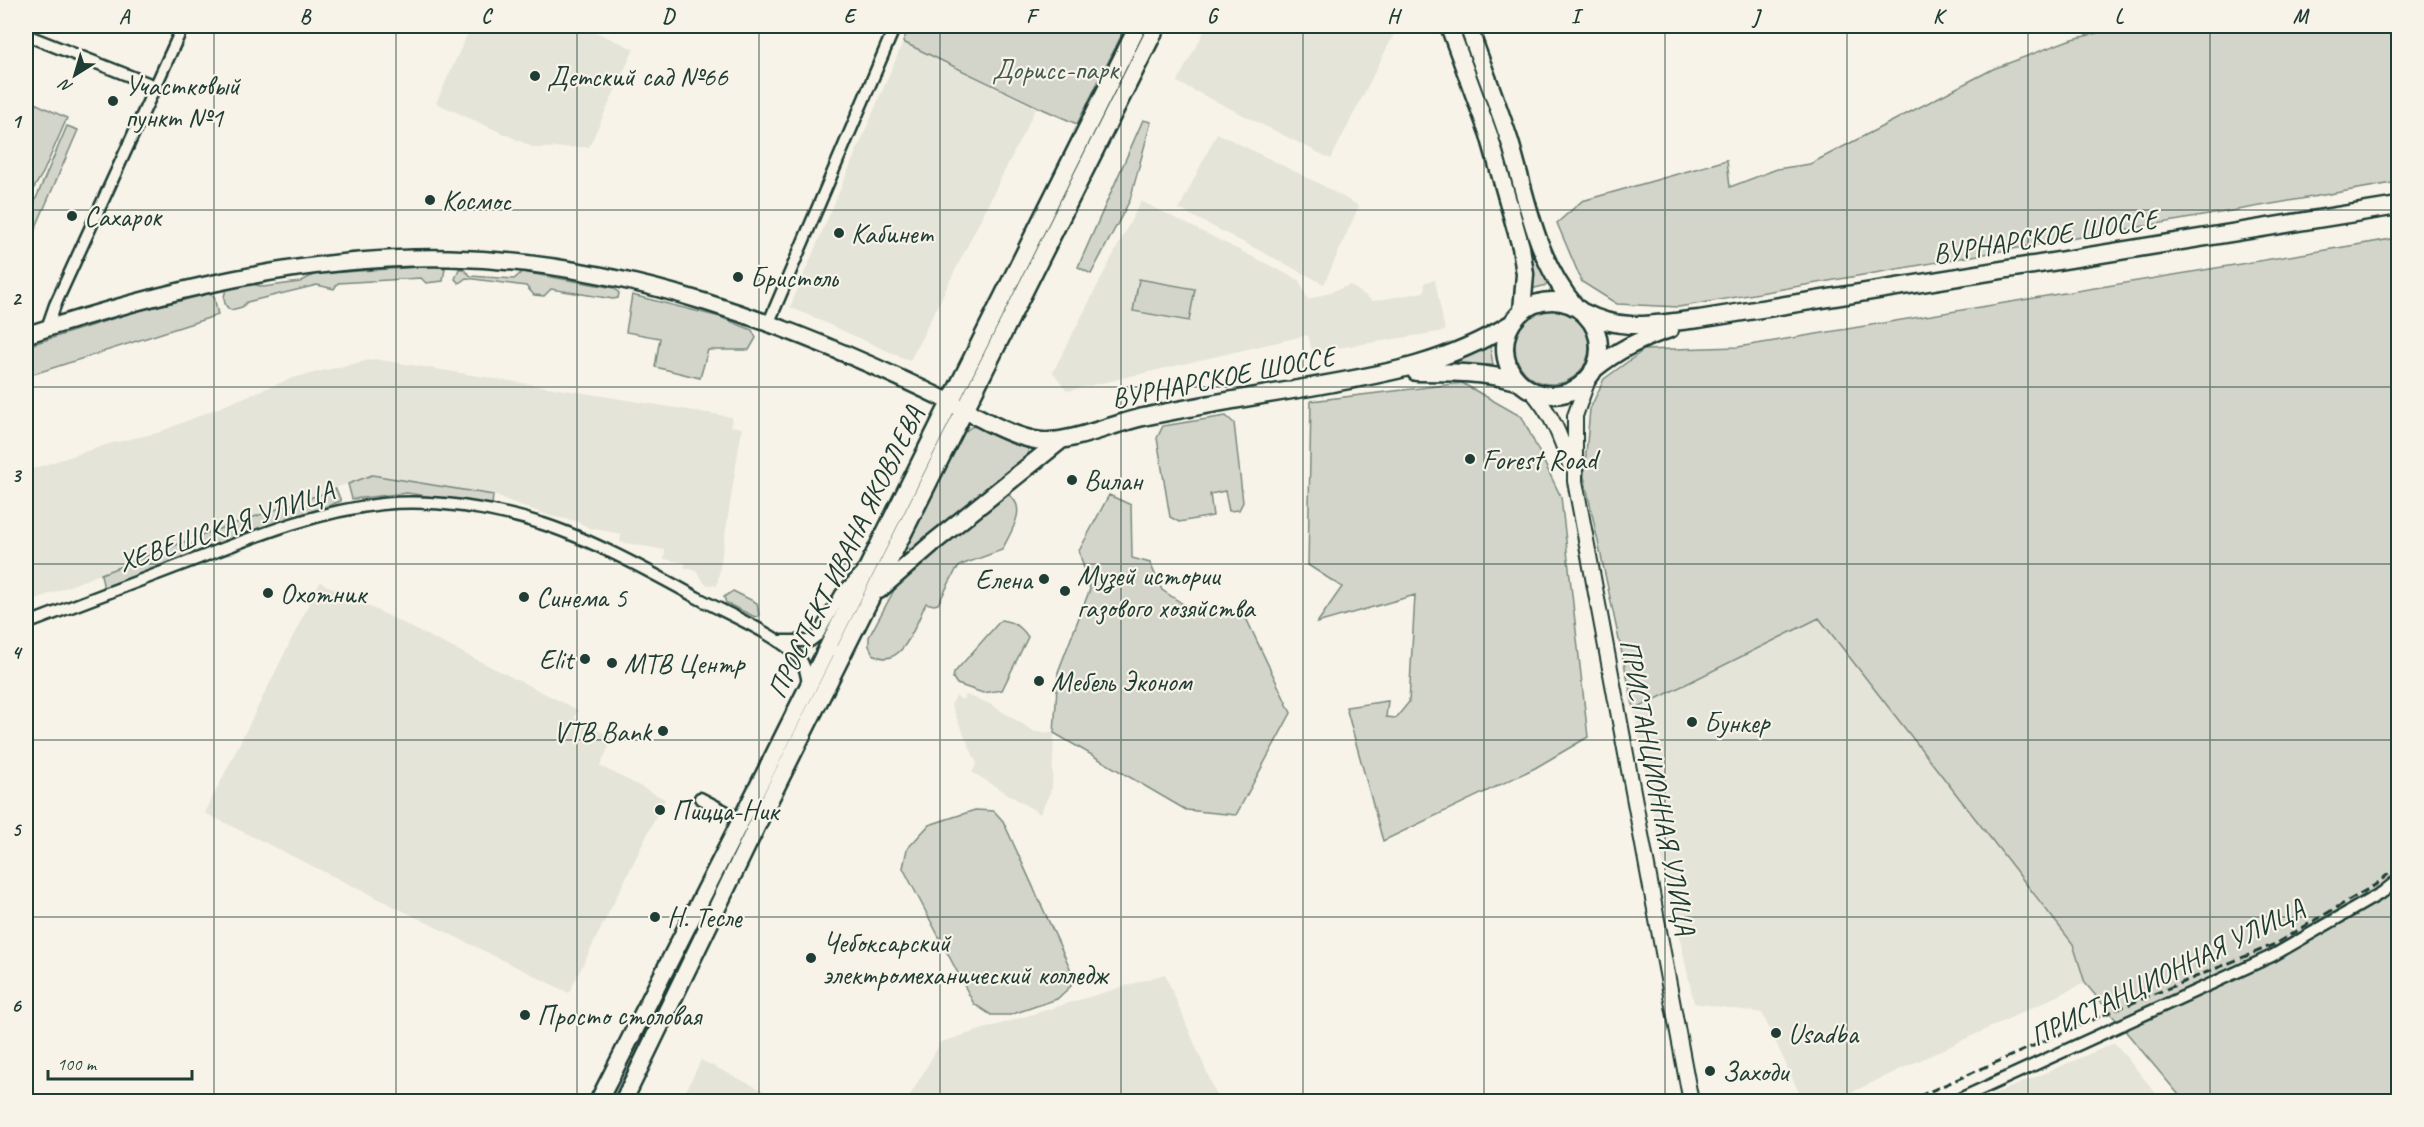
<svg xmlns="http://www.w3.org/2000/svg" width="2424" height="1127" viewBox="0 0 2424 1127" font-family="Caveat,sans-serif">
  <style>
    .built { fill: #e5e4d9 }
    .green { fill: #d3d5ca; stroke: #79897f; stroke-width: 1.5 }
    .lines { fill: none; stroke-linecap: round; stroke-linejoin: round }
    .minor-casing { stroke: #1f3d34; stroke-width: 15 }
    .tertiary-casing { stroke: #1f3d34; stroke-width: 18 }
    .secondary-casing { stroke: #1f3d34; stroke-width: 20 }
    .primary-casing { stroke: #1f3d34; stroke-width: 21 }
    .minor { stroke: #f7f3e8; stroke-width: 10 }
    .tertiary { stroke: #f7f3e8; stroke-width: 14 }
    .secondary { stroke: #f7f3e8; stroke-width: 15 }
    .primary { stroke: #f7f3e8; stroke-width: 16 }
    .rail { stroke: #1f3d34; stroke-width: 3; stroke-dasharray: 9 4.5; stroke-linecap: butt }
    .grid { fill: none; stroke: #1f3d34; stroke-width: 1.5; stroke-opacity: 0.55 }
    .poi-dot { fill: #1f3d34; stroke: #f7f3e8; stroke-width: 2 }
    .labels { text-anchor: middle; dominant-baseline: central; stroke-width: 4.5; stroke-linejoin: round; paint-order: stroke }
    .park-label { font-size: 28px; fill: #435b52; stroke: #f7f3e8 }
    .poi-label { font-size: 28px; fill: #1f3d34; stroke: #f7f3e8; text-anchor: start }
    .street-label { font-size: 28px; fill: #1f3d34; stroke: #f7f3e8 }
    .neatline { fill: none; stroke: #1f3d34; stroke-width: 2 }
    .grid-label { font-size: 20px; text-anchor: middle; font-weight: bold; fill: #1f3d34 }
  </style>
  <rect width="100%" height="100%" fill="#f7f3e8"/>
  <filter id="ink" filterUnits="userSpaceOnUse"><feTurbulence type="fractalNoise" baseFrequency=".0167" numOctaves="2"/><feDisplacementMap in="SourceGraphic" scale="12" xChannelSelector="R" yChannelSelector="G"/><feConvolveMatrix kernelMatrix="1 2 1 2 8 2 1 2 1" color-interpolation-filters="sRGB"/></filter>
  <g filter="url(#ink)">
    <path class="built" d="M471,26h111l52,23 -45,98 -54,1 -99,-45z
      M1207,26h191l-67,133 -154,-77z
      M903,42l133,66 -126,253 -120,-54z
      M1217,133l101,50 41,23 -35,78 -145,-75z
      M1141,201l158,79 9,20 42,-15 23,16 51,-9 1,-10 10,-2 10,51 -133,21 -4,-17 -241,56 -14,-19z
      M374,359l358,58 -1,9 11,2 -25,158 -12,-2 -9,-14 -11,-2v-5l-21,-4 1,-9 -45,-8 1,-8 -31,-6 -15,-7 -25,-5 -57,-21 -121,-20 -174,61 -172,67v-132l86,-28 45,-10 135,-55z
      M320,582l258,128 -4,8 39,20 -13,28 65,33 -96,194 -364,-180z
      M1819,618l254,326 12,39 -252,118h-30l-41,-88 -68,-10 -36,-163 -24,-130z
      M966,695l24,9 45,28 19,1 -2,55 -12,26 -68,-42 5,-8 -26,-59 5,-9 6,4z
      M1165,974l54,127h-312l34,-59z
      M2115,1043l47,58h-183z
      M701,1060l69,34 15,7h-104z"/>
    <path class="green" d="M909,26h217l-49,98 -39,-17 -135,-65z
      M2125,26h273v156l-719,125 -62,-3 -35,-22 -25,-59 25,-22 145,-41 3,27 47,-18 33,-5 183,-95 76,-29z
      M26,99l41,19 -24,55 -17,28z
      M1143,120l8,2 -21,78 -39,74 -13,-7z
      M1495,124h2l38,135 12,22v4l-16,4 -38,-163z
      M67,126l11,4 -52,120v-28z
      M2398,238v863h-214l-99,-118 -12,-39 -254,-326 -185,92 -50,-234 6,-67 14,-30 40,-29 94,-3z
      M434,266l11,2 -2,13 -17,2 -5,-5 -83,5 -4,6 -17,-4 -70,17 -5,5 -11,3c-8,-4 -9,-15 -3,-22l22,-5 13,4 37,-5 15,-8z
      M459,269h4l8,7 43,3 8,-7 92,16 5,5 -1,5 -5,1 -62,-10 -7,7 -10,-1 -8,-9 -60,-8 -7,5 -4,-4z
      M1139,279l56,10 -6,32 -56,-10z
      M208,294l6,2 4,19 -184,59c-8,-7 -11,-18 -7,-28l107,-34z
      M632,295l88,22 32,13 4,8 -7,12h-41l-8,28 -45,-11 5,-29 -34,-6z
      M1515 347a37 37 0 1 1 74 0a37 37 0 1 1-74 0Z
      M1490,346l3,19 -52,-1z
      M1462,383l60,34 39,80 27,240 -53,31 -152,73 -37,-134 42,-6 -2,16 10,1 13,-16 6,-107 -98,28 25,-36 -34,-22 3,-164z
      M949,416l3,1 -340,684 -5,1z
      M1226,416l8,7 9,79 -4,8 -10,1 -4,-20 -15,3 3,22 -34,6 -9,-5 -13,-79 6,-12z
      M977,426l46,19 5,4v5l-3,6 -108,87 -6,3 -5,-4v-9l55,-102 10,-8z
      M372,475l121,20 -1,11 -85,-13 -55,6 -4,-15z
      M336,489l5,12 -136,50 -7,-15z
      M1007,494c23,12 3,39 -5,56l-41,15 -5,5 -18,34 -4,1 -8,-2c-10,20 -24,69 -53,51l-4,-8v-9l30,-56z
      M1109,495l22,10 1,53 18,5 12,27 30,20 53,6 46,97 -55,102 -50,-5 -132,-77 4,-61 32,-83 -11,-38z
      M189,540l6,13 -91,37 -3,-16z
      M733,591l24,12 2,13 -4,1 -29,-14 -2,-6z
      M1001,620c12,2 20,6 27,17l-26,53 -19,3 -26,-9 -4,-6 1,-5z
      M975,810l19,1 9,10 67,147 1,18 -14,13 -47,16h-19l-17,-11 -71,-136 4,-19 22,-24z"/>
    <g class="lines">
      <g class="minor-casing">
        <path id="minor" d="M26,35l129,51
          M769,322l126,-296
          M47,328l8,-23 128,-279
          M26,624c57,-22 115,-44 173,-66 59,-23 119,-47 183,-54 52,-5 111,4 161,20 50,16 109,49 155,74 27,15 88,40 104,64 4,7 5,15 6,22
          M778,641h32l8,-6 23,-41 20,-21
          M700,798l42,22
          M1953,1102l319,-146 111,-64 15,-12"/>
      </g>
      <g class="tertiary-casing">
        <path id="tertiary" d="M1589,377l-14,39v65l116,621
          M1530,389c22,25 30,46 40,76"/>
      </g>
      <g class="secondary-casing">
        <path id="secondary" d="M26,335c136,-44 279,-80 424,-77 176,4 343,67 500,144"/>
      </g>
      <g class="primary-casing">
        <path id="primary" d="M1449,26l40,109 32,112 4,27 -3,37
          M1468,26c14,38 29,77 42,116 17,57 26,119 66,165
          M1505 348a47 47 0 1 1 94 0a47 47 0 1 1-94 0Z
          M1585,313c38,20 73,10 114,6l699,-113
          M1593,370c25,-20 47,-31 77,-41
          M1416,372c36,0 69,0 104,10
          M954,404c24,13 61,35 88,37 31,2 74,-19 106,-25 54,-11 108,-20 162,-29 75,-13 136,-23 202,-64
          M879,590l55,-48 126,-101
          M598,1102l168,-331 372,-745
          M623,1102l137,-283 397,-793"/>
      </g>
      <use href="#minor" class="minor"/>
      <use href="#tertiary" class="tertiary"/>
      <use href="#secondary" class="secondary"/>
      <use href="#primary" class="primary"/>
      <path class="rail" d="M1906,1102l202,-89 165,-68 102,-60 23,-19"/>
    </g>
  </g>
  <path class="grid" d="M214,26v1076M396,26v1076M577,26v1076M759,26v1076M940,26v1076M1121,26v1076M1303,26v1076M1484,26v1076M1665,26v1076M1847,26v1076M2028,26v1076M2210,26v1076M26,210h2372M26,387h2372M26,564h2372M26,740h2372M26,917h2372"/>
  <g class="poi-dot">
    <circle cx="535" cy="76" r="6"/>
    <circle cx="113" cy="101" r="6"/>
    <circle cx="430" cy="200" r="6"/>
    <circle cx="72" cy="216" r="6"/>
    <circle cx="839" cy="233" r="6"/>
    <circle cx="738" cy="277" r="6"/>
    <circle cx="1470" cy="459" r="6"/>
    <circle cx="1072" cy="480" r="6"/>
    <circle cx="1044" cy="579" r="6"/>
    <circle cx="1065" cy="591" r="6"/>
    <circle cx="268" cy="593" r="6"/>
    <circle cx="524" cy="597" r="6"/>
    <circle cx="585" cy="659" r="6"/>
    <circle cx="612" cy="663" r="6"/>
    <circle cx="1039" cy="681" r="6"/>
    <circle cx="1692" cy="722" r="6"/>
    <circle cx="663" cy="731" r="6"/>
    <circle cx="660" cy="810" r="6"/>
    <circle cx="655" cy="917" r="6"/>
    <circle cx="811" cy="958" r="6"/>
    <circle cx="525" cy="1015" r="6"/>
    <circle cx="1776" cy="1033" r="6"/>
    <circle cx="1710" cy="1071" r="6"/>
  </g>
  <g class="labels">
    <g class="park-label">
      <text x="1055" y="69">Дорисс-парк</text>
    </g>
    <g class="poi-label">
      <text x="547" y="76">Детский сад №66</text>
      <text x="125" y="85">Участковый<tspan x="125" dy="32">пункт №1</tspan></text>
      <text x="442" y="200">Космос</text>
      <text x="84" y="216">Сахарок</text>
      <text x="851" y="233">Кабинет</text>
      <text x="750" y="277">Бристоль</text>
      <text x="1482" y="459">Forest Road</text>
      <text x="1084" y="480">Вилан</text>
      <text x="1077" y="575">Музей истории<tspan x="1077" dy="32">газового хозяйства</tspan></text>
      <text x="1032" y="579" text-anchor="end">Елена</text>
      <text x="280" y="593">Охотник</text>
      <text x="536" y="597">Синема 5</text>
      <text x="573" y="659" text-anchor="end">Elit</text>
      <text x="624" y="663">МТВ Центр</text>
      <text x="1051" y="681">Мебель Эконом</text>
      <text x="1704" y="722">Бункер</text>
      <text x="651" y="731" text-anchor="end">VTB Bank</text>
      <text x="672" y="810">Пицца-Ник</text>
      <text x="667" y="917">Н. Тесле</text>
      <text x="823" y="942">Чебоксарский<tspan x="823" dy="32">электромеханический колледж</tspan></text>
      <text x="537" y="1015">Просто столовая</text>
      <text x="1788" y="1033">Usadba</text>
      <text x="1722" y="1071">Заходи</text>
    </g>
    <g class="street-label">
      <text transform="translate(2045 236) rotate(-9)">ВУРНАРСКОЕ ШОССЕ</text>
      <text transform="translate(1223 377) rotate(-11)">ВУРНАРСКОЕ ШОССЕ</text>
      <text transform="translate(226 526) rotate(-19)">ХЕВЕШСКАЯ УЛИЦА</text>
      <text transform="translate(845 552) rotate(-64)">ПРОСПЕКТ ИВАНА ЯКОВЛЕВА</text>
      <text transform="translate(1658 787) rotate(79)">ПРИСТАНЦИОННАЯ УЛИЦА</text>
      <text transform="translate(2167 972) rotate(-26)">ПРИСТАНЦИОННАЯ УЛИЦА</text>
    </g>
  </g>
  <rect width="2424" height="1127" fill="none" stroke="#f7f3e8" stroke-width="66"/>
  <g transform="translate(75 75) rotate(217)" stroke="#f7f3e8" stroke-width="4.5" paint-order="stroke">
  <path d="M0-4.5L10 22L0 15L-10 22Z" fill="#1f3d34"/>
  <text y="-9" font-size="16" font-weight="bold" text-anchor="middle" fill="#1f3d34">N</text>
  </g>
  <path d="M48 1070v9h144v-9" fill="none" stroke="#1f3d34" stroke-width="3"/>
  <text x="57" y="1070" font-size="18" fill="#1f3d34" stroke="#f7f3e8" stroke-width="4.5" paint-order="stroke">100 m</text>
  <rect x="33" y="33" width="2358" height="1061" class="neatline"/>
  <g class="grid-label">
    <text x="124" y="23">A</text>
    <text x="305" y="23">B</text>
    <text x="486" y="23">C</text>
    <text x="668" y="23">D</text>
    <text x="849" y="23">E</text>
    <text x="1031" y="23">F</text>
    <text x="1212" y="23">G</text>
    <text x="1393" y="23">H</text>
    <text x="1575" y="23">I</text>
    <text x="1756" y="23">J</text>
    <text x="1938" y="23">K</text>
    <text x="2119" y="23">L</text>
    <text x="2300" y="23">M</text>
    <text x="16" y="128">1</text>
    <text x="16" y="305">2</text>
    <text x="16" y="482">3</text>
    <text x="16" y="659">4</text>
    <text x="16" y="836">5</text>
    <text x="16" y="1012">6</text>
  </g>
</svg>
